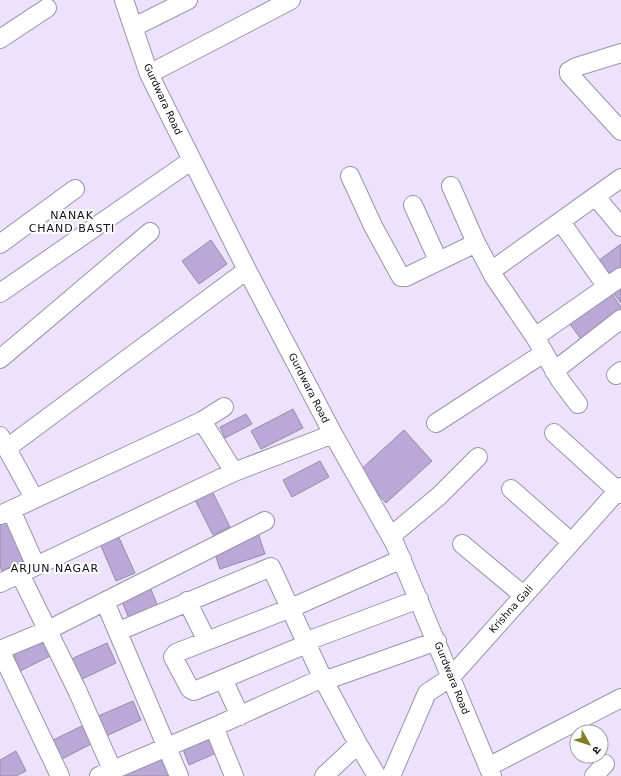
<svg xmlns="http://www.w3.org/2000/svg" width="621" height="776" viewBox="0 0 621 776" font-family="'DejaVu Sans','Noto Sans Devanagari',sans-serif">
  <style>
    .building { fill: #baa8d6; stroke: #978ba8 }
    .lines { fill: none; stroke-linecap: round; stroke-linejoin: round }
    .street-casing { stroke: #9c91ae; stroke-width: 20 }
    .street { stroke: #fff; stroke-width: 18 }
    .labels { text-anchor: middle; dominant-baseline: central; stroke-width: 4; stroke-linejoin: round; paint-order: stroke }
    .street-label { font-size: 10px; fill: #100b16; stroke: #fff }
    .neighbourhood-label { font-size: 11px; letter-spacing: 1px; fill: #100b16; stroke: #fff }
  </style>
  <rect width="100%" height="100%" fill="#ece2fb"/>
  <path class="building" d="M211,240l16,24 -28,20 -17,-23z
    M621,244v29l-13,9 -14,-18z
    M621,281v22l-11,-14z
    M609,290l12,17v7l-38,28 -16,-22z
    M293,409l10,19 -42,21 -10,-18z
    M246,414l6,10 -27,14 -5,-11z
    M404,430l28,31 -46,42 -28,-31z
    M320,461l9,16 -37,20 -9,-17z
    M209,485l21,42 -17,8 -21,-41z
    M6,518l18,43 -22,10 -2,-5v-46z
    M116,531l19,42 -19,8 -18,-42z
    M258,533l7,21 -45,15 -7,-21z
    M150,587l9,22 -29,12 -9,-22z
    M41,633l11,22 -32,16 -9,-23z
    M107,643l9,20 -38,18 -9,-21z
    M133,701l8,19 -37,17 -8,-20z
    M86,724l9,18 -35,18 -9,-19z
    M214,730l9,20 -34,15 -8,-21z
    M16,751l10,20 -10,5h-16v-16z
    M166,752l9,20 -8,4h-48z"/>
  <g class="lines">
    <g class="street-casing">
      <path id="street" d="M124,0l25,74 98,196 86,164 62,110 97,232
        M134,27l54,-27
        M0,39l47,-31
        M621,53l-45,14 -7,4v3l52,57
        M149,74l142,-74
        M350,176l23,50 28,51h5l70,-34
        M451,186l25,57 18,34 41,60 25,43 18,24
        M596,197l25,30
        M413,205l25,55
        M561,222l46,65
        M0,244l75,-55
        M491,271l130,-93
        M0,293l192,-133
        M535,337l86,-60
        M0,359l150,-127
        M554,371l67,-52
        M616,375l5,-4
        M202,421l32,51
        M436,423l108,-70
        M554,433l67,61
        M0,436l34,62
        M7,448l240,-178
        M511,489l60,53
        M11,510l24,54
        M0,515l202,-94 22,-14
        M391,536l48,-40 39,-39
        M462,544l61,51
        M402,559l-111,49 -115,45 -3,4 17,32 4,2 108,-45 8,-6 109,-41
        M20,574l57,116 38,86
        M0,583l234,-111 99,-38
        M187,601l20,40
        M105,602l74,174
        M119,631l152,-64 52,112 35,65 19,32
        M0,650l48,-20 217,-109
        M0,650l60,126
        M223,679l17,37
        M214,727l20,49
        M488,767l133,-69
        M99,776l115,-49 102,-46 19,-4 102,-36
        M324,776l34,-32
        M391,776l36,-83 24,-16 170,-190
        M594,776l11,-12"/>
    </g>
    <use href="#street" class="street"/>
  </g>
  <g class="labels">
    <g class="street-label">
      <text transform="translate(163 99) rotate(65)">Gurdwara Road</text>
      <text transform="translate(309 388) rotate(63)">Gurdwara Road</text>
      <text transform="translate(511 609) rotate(-48)">Krishna Gali</text>
      <text transform="translate(452 678) rotate(68)">Gurdwara Road</text>
    </g>
    <g class="neighbourhood-label">
      <text x="72" y="215">NANAK<tspan x="72" dy="13">CHAND BASTI</tspan></text>
      <text x="55" y="568">ARJUN NAGAR</text>
    </g>
  </g>
  <g transform="translate(589 744) rotate(129)"><circle r="19" fill="#ffffff" stroke="#9f9da2"/>
  <path d="M0-3L7 15L0 10L-7 15Z" fill="#827e25"/>
  <text y="-6" font-size="11" font-weight="bold" text-anchor="middle" fill="#100b16">उ</text>
  </g>
</svg>
